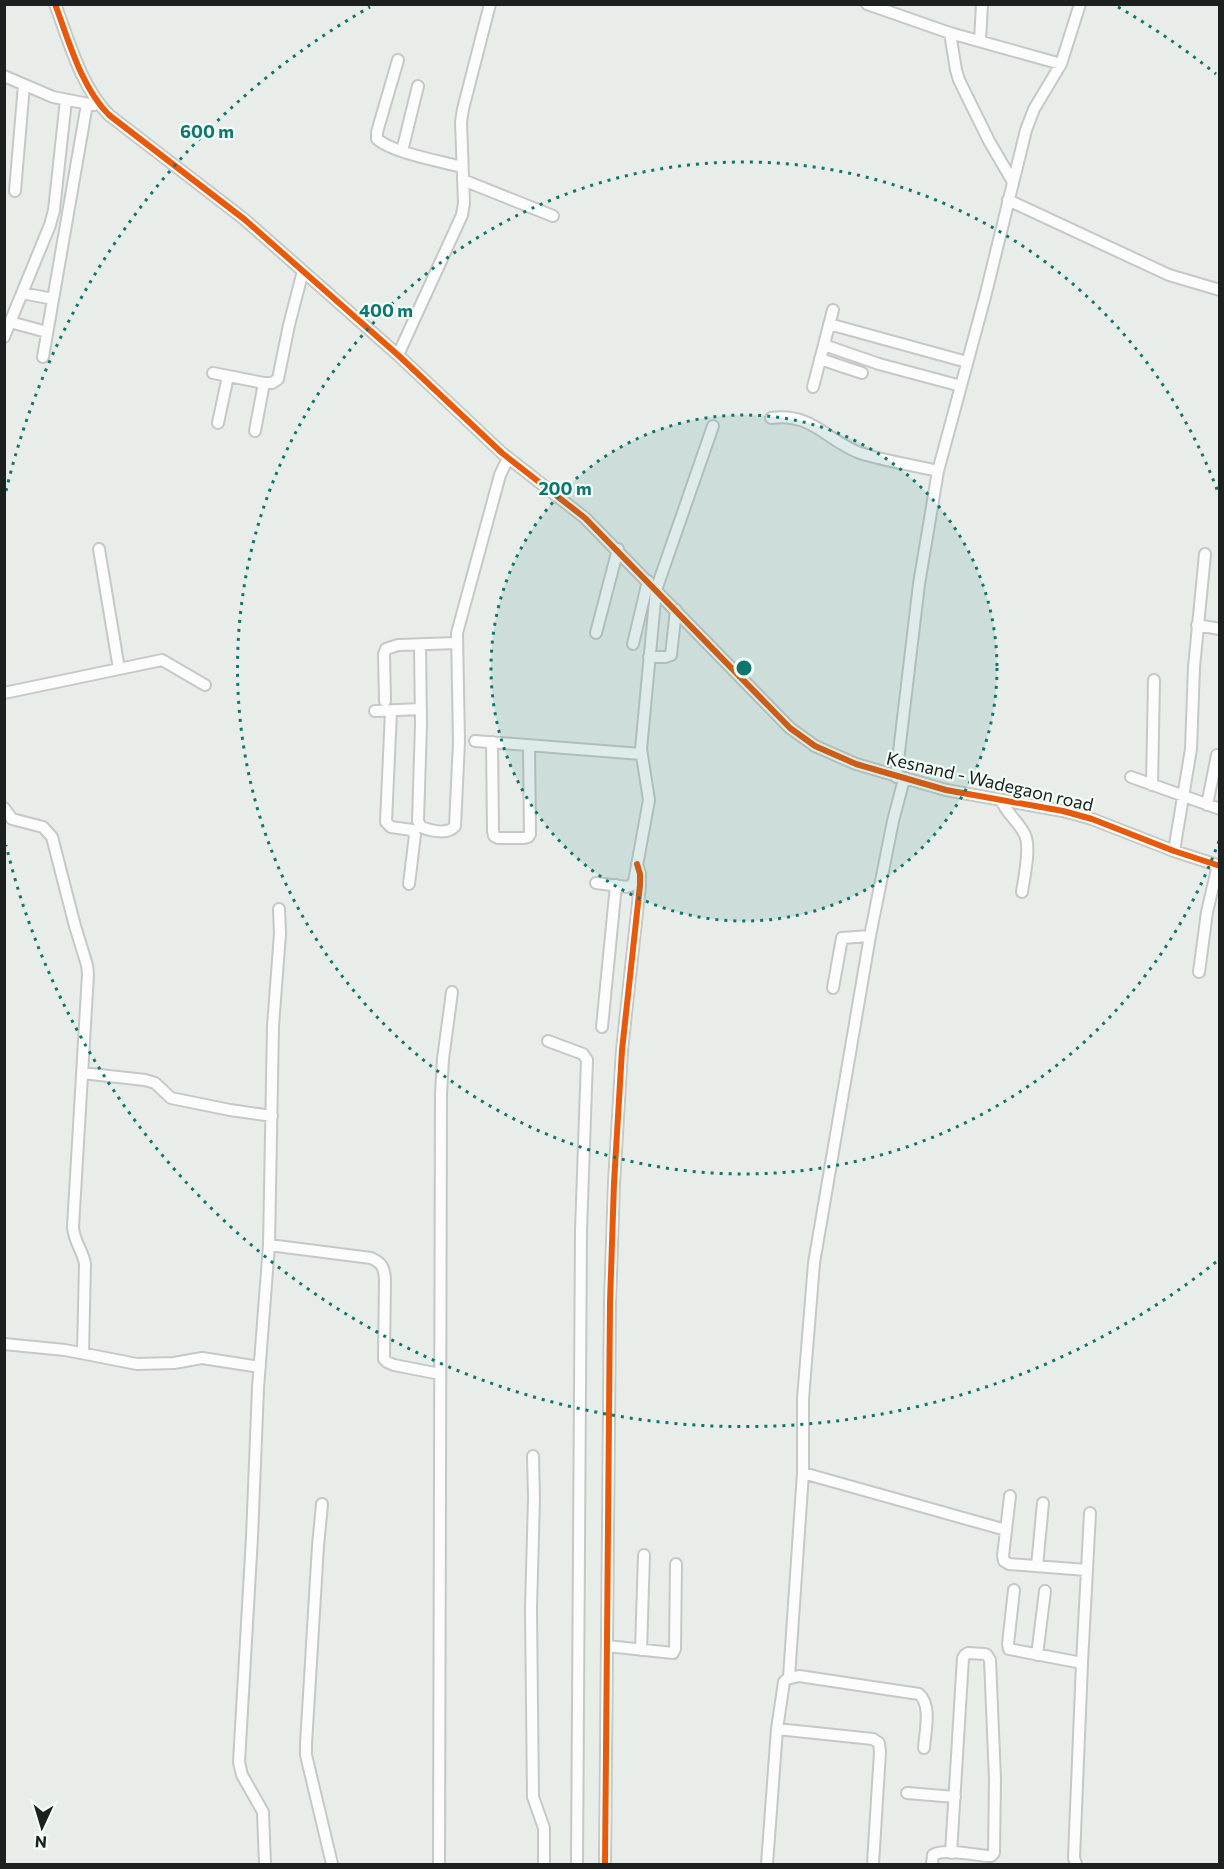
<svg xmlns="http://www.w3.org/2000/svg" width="1224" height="1869" viewBox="0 0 1224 1869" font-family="Commissioner,sans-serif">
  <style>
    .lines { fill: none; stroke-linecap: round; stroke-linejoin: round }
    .minor-casing { stroke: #c5c8c6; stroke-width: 14 }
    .minor { stroke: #fcfcfc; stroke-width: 10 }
    .cycleway-casing { stroke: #f3fdf7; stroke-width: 10 }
    .cycleway { stroke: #e8590c; stroke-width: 6 }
    .ring { fill: none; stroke: #0f766e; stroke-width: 3; stroke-dasharray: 3 6 }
    .labels { text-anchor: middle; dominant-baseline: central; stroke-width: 4.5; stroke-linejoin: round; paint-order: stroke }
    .street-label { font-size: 18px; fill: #1c201e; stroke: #f3fdf7 }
    .centre { fill: #0f766e; stroke: #f3fdf7; stroke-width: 3 }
    .ring-label { font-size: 18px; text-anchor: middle; font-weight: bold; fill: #0f766e; stroke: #f3fdf7; stroke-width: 4.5; stroke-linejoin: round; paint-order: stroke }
  </style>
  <rect width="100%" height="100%" fill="#e8edea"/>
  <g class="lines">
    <g class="minor-casing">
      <path id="minor" d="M55,4c14,37 26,83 54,111l135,104 154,136 104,98 83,65 205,210 25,18 41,18 90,26 117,21 29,8 82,32 46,15
        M867,4l83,29 111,31
        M950,33l6,37 3,10 30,61 24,41
        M980,41l2,-37
        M398,60l-21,72v7c16,14 63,22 85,28
        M4,76l49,21 41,8
        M402,151l16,-65
        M463,180l90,36
        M15,191l9,-106
        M1008,200l161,75 51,15
        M22,293l31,6
        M10,322l37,10
        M829,324l138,38
        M4,337l46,-112 4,-15 12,-110
        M824,345l55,19 82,22
        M398,355l64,-140 2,-12 -3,-81 2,-13 27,-105
        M43,357l44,-253
        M820,359l42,14
        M213,373l51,10h8l6,-4 11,-54 14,-54
        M813,387l20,-77
        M771,418c41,-6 56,23 89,35 25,8 52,12 78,18
        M218,423l10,-47
        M255,431l9,-48
        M99,549l20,120
        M1197,625l23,4
        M596,633l22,-84
        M633,644l15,-63
        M420,645l1,79 -3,97 3,6c10,4 27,8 34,-1l4,-84 -2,-109 43,-158 8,-17
        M649,657h16l6,-2 5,-45
        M4,693l158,-33 43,25
        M385,701l-1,-47 2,-5 12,-4 59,-2
        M375,711l46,-2
        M391,711l-5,111 5,5 21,3 3,5 -6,49
        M475,741l166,13
        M492,742l1,89 1,5 4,2h26l4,-1 2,-3 -1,-88
        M896,777l23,-193 19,-113 47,-174 41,-167 8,-21 27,-45 19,-60
        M1131,777l89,32
        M1152,785l2,-105
        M1001,800c6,14 18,22 24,35 6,13 -1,43 -3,57
        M1207,805l10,-50
        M4,808l8,11 31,8 9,10 23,89 12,39 1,9 -15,253c1,15 10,24 12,37l-2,89
        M1174,851l17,-102 3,-82 11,-113
        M596,883l31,4 3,-1 4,-4 15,-82 -8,-51 15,-159 57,-164
        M1199,972l8,-60 11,-47
        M833,988l9,-50 28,-2
        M602,1027l14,-142
        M548,1041l35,13 4,6 -6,170 -4,634
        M82,1073l63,7 10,3 16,15 59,12 42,6
        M269,1245l102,13c11,5 13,9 14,21l-1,80 3,3 7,3 46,9
        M4,1344l61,6 72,14 37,-1 28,-5 58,9
        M533,1456l1,42 -3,111 2,188 11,31v36
        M803,1473l203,57
        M1010,1496l-7,60 1,5 5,3 77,6
        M322,1504l-4,42 -12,198v11l26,109
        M1037,1566l6,-63
        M1014,1590l-6,54 1,5 73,14
        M607,1646l66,7 2,-4 1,-85
        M641,1650l3,-95
        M1037,1655l8,-64
        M789,1677l14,-204v-74l11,-136 56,-327 23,-115 11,-42
        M777,1729l96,10 6,4 1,9 -7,112
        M907,1793l48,4
        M265,1864l-2,-52 -21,-37 -3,-13 13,-225 6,-149 11,-143 4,-219 7,-92 -1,-25
        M439,1864l2,-770 2,-35 9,-67
        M605,1864l5,-561 4,-120 8,-133 18,-165v-11l-3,-10
        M767,1864l10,-135 7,-47 3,-3 12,-3 120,18c13,11 6,38 5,54
        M932,1864l1,-9c9,-7 43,0 55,1h3l3,-3 1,-74 -5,-119 -3,-5 -2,-1 -17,-1 -3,2 -2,3 -12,195
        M1076,1864l-2,-6 8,-195 8,-150"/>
    </g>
    <use href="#minor" class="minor"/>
    <g class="cycleway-casing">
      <path id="cycleway" d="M55,4c14,37 26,83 54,111l135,104 154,136 104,98 83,65 205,210 25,18 41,18 90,26 117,21 29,8 82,32 46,15
        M605,1864l5,-561 4,-120 8,-133 18,-165v-11l-3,-10"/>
    </g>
    <use href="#cycleway" class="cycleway"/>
  </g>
  <circle cx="744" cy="668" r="253" fill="#0f766e" fill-opacity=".12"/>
  <g class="ring">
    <circle cx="744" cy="668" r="253"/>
    <path d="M1219 841A506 506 0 1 1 1219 495"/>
    <path d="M1216 1262A759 759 0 0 1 6 845M6 491A759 759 0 0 1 370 7M1118 7A759 759 0 0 1 1216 74"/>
  </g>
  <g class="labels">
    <g class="street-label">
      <text transform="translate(990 781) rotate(13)">Kesnand - Wadegaon road</text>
    </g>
  </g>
  <circle cx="744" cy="668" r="9" class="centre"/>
  <g class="ring-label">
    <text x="207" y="138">600 m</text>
    <text x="386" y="317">400 m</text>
    <text x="565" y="495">200 m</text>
  </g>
  <rect width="1224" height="1869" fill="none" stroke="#1c201e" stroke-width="12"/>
  <g transform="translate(42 1827) rotate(184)" stroke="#f3fdf7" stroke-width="4.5" paint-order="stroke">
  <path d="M0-4.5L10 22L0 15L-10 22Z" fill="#1c201e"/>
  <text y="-9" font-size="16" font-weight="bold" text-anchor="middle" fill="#1c201e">N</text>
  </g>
</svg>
